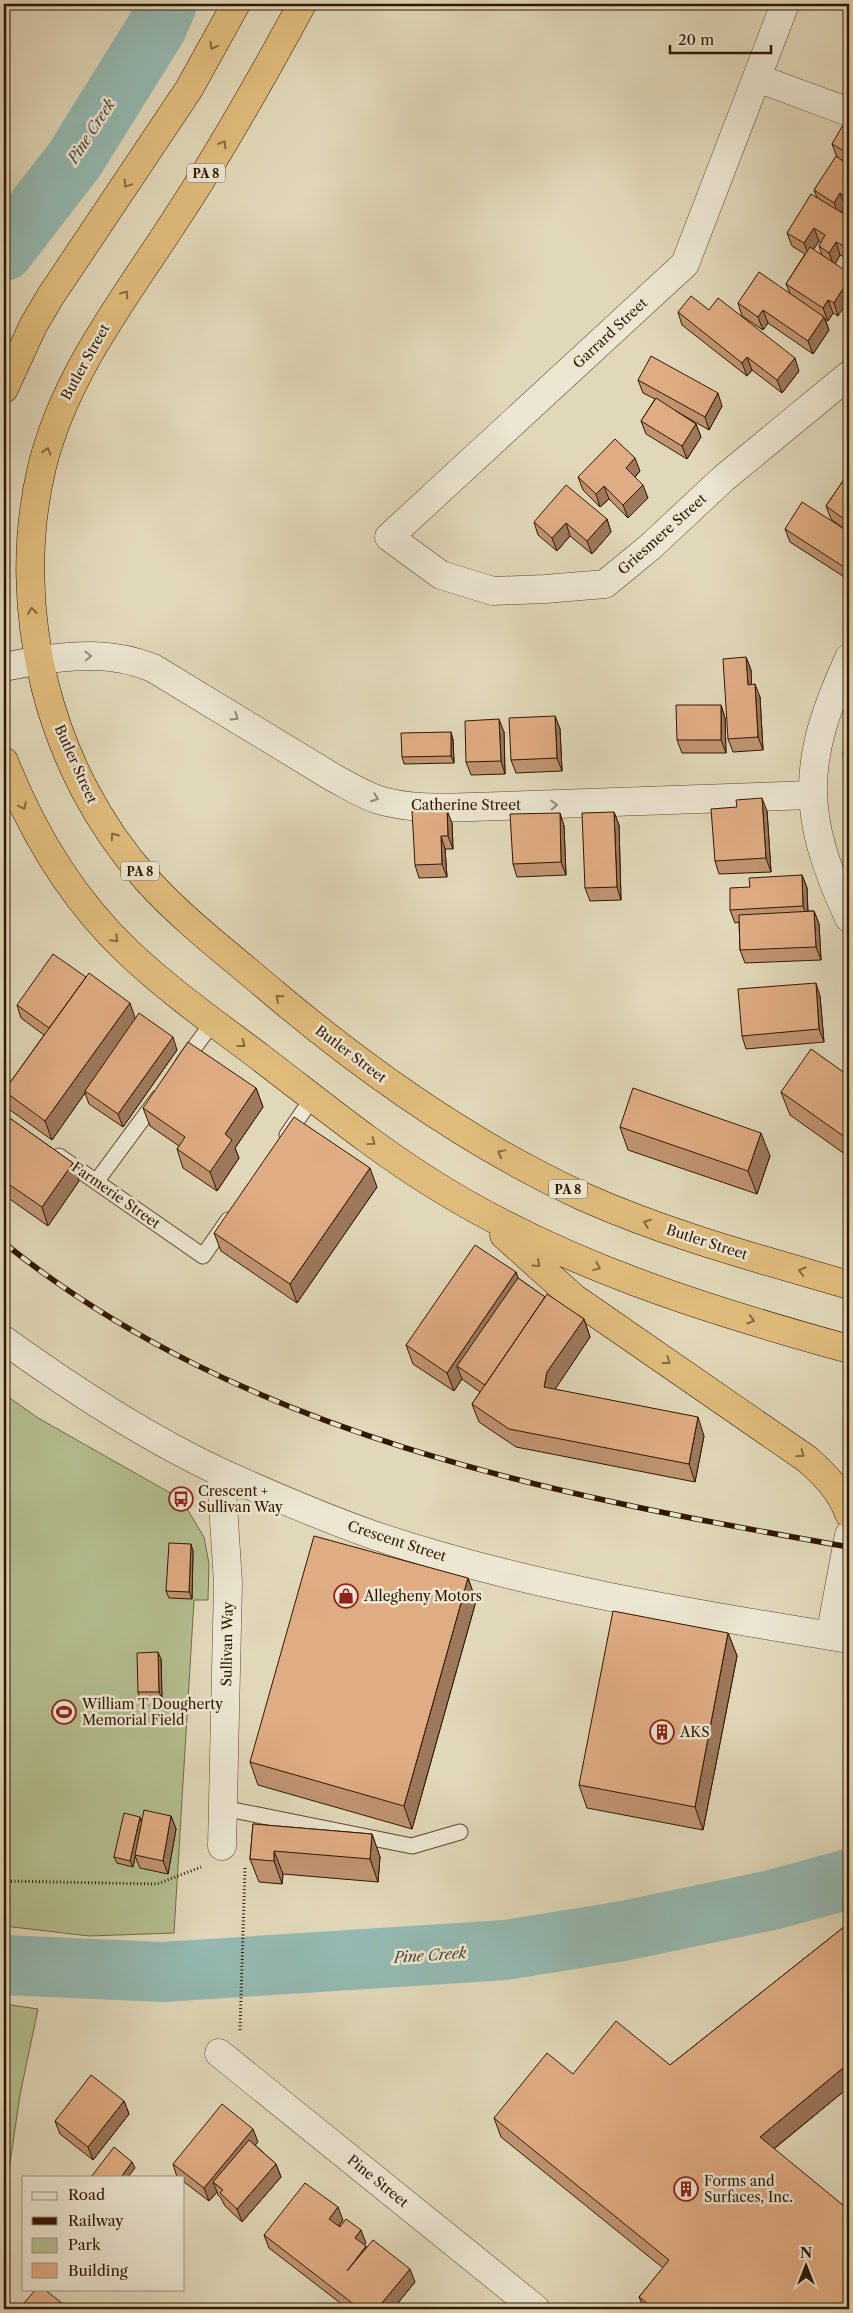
<svg xmlns="http://www.w3.org/2000/svg" width="853" height="2313" viewBox="0 0 853 2313" font-family="'Libre Caslon Text',serif">
  <style>
    .green { fill: #b4be8e; stroke: #726a47 }
    .lines { fill: none; stroke-linecap: round; stroke-linejoin: round }
    .river { stroke: #94b9b1; stroke-width: 60 }
    .service-casing { stroke: #5d472e; stroke-width: 17 }
    .minor-casing { stroke: #5d472e; stroke-width: 29 }
    .tertiary-casing { stroke: #5d472e; stroke-width: 29 }
    .secondary-casing { stroke: #311700; stroke-width: 29 }
    .trunk-casing { stroke: #311700; stroke-width: 29 }
    .path { stroke: #311700; stroke-width: 3; stroke-dasharray: 1 2.5; stroke-linecap: butt }
    .service { stroke: #ece6d2; stroke-width: 15 }
    .minor { stroke: #ece6d2; stroke-width: 28 }
    .tertiary { stroke: #ece6d2; stroke-width: 28 }
    .secondary { stroke: #ece6d2; stroke-width: 28 }
    .trunk { stroke: #e0bc7c; stroke-width: 28 }
    .rail-casing { stroke: #311700; stroke-width: 5.5 }
    .rail { stroke: #ece6d2; stroke-width: 4; stroke-dasharray: 11; stroke-linecap: butt }
    .wall { fill: #c19471; stroke: #311700; fill-rule: evenodd }
    .shaded-wall { fill: #9d785c; stroke: #311700 }
    .building { fill: #e0ac83; stroke: #311700 }
    .oneway { stroke: #886a3e }
    .oneway2 { stroke: #988974 }
    .labels { text-anchor: middle; dominant-baseline: central; stroke-width: 5; stroke-linejoin: round; paint-order: stroke }
    .shield { fill: #ece6d2; stroke: #69553f; stroke-width: 1 }
    .shield-label { font-size: 12px; font-weight: bold; fill: #311700 }
    .street-label { font-size: 14px; fill: #311700; stroke: #ece6d2 }
    .poi-label { font-size: 14px; fill: #311700; stroke: #ece6d2; text-anchor: start }
    .water-label { font-size: 15px; font-style: italic; fill: #4f4835; stroke: #ece6d2 }
  </style>
  <rect width="100%" height="100%" fill="#e1d8b9"/>
  <filter id="stains"><feTurbulence type="fractalNoise" baseFrequency=".004" numOctaves="4"/><feColorMatrix values="0 0 0 0 .2 0 0 0 0 .09 0 0 0 0 .02 0 0 0 .5 -.17"/></filter>
  <radialGradient id="worn" r=".72"><stop offset=".6" stop-color="#630" stop-opacity="0"/><stop offset="1" stop-color="#630" stop-opacity=".3"/></radialGradient>
  <path class="green" d="M4,1394l34,24 143,81 23,38 5,27 -1,36h-14l-20,333 -85,3 -85,-10z
    M4,2004l34,5 -18,86 -16,109z"/>
  <g class="lines">
    <path class="river" d="M4,251l71,-92 82,-132 10,-23
      M4,1965l159,7 343,-22 117,-19 149,-31 77,-21"/>
    <g class="service-casing">
      <path id="service" d="M183,1063l30,-41
        M287,1135l26,-38
        M59,1156l144,100 25,-36
        M96,1182l62,-84
        M223,1808l189,38 48,-14"/>
    </g>
    <g class="minor-casing">
      <path id="minor" d="M785,4l-100,260 -296,273 52,38 52,16 52,-2 60,-5 45,-37 74,-69 125,-103
        M757,78l92,34
        M39,660c42,-5 74,-8 114,8l181,110c15,8 29,17 45,22 30,9 62,8 93,7l340,-12
        M221,1473l7,110 -6,263
        M219,2053l317,256"/>
    </g>
    <g class="tertiary-casing">
      <path id="tertiary" d="M849,658c-48,104 -48,157 0,260
        M4,1340c68,49 141,97 218,133 49,22 100,44 151,62 154,52 317,78 476,104
        M830,1636l19,-101"/>
    </g>
    <g class="secondary-casing">
      <path id="secondary" d="M4,667l35,-7"/>
    </g>
    <g class="trunk-casing">
      <path id="trunk" d="M302,4c-40,74 -81,147 -128,218 -51,79 -109,152 -132,245 -34,142 7,304 105,413 38,42 85,77 128,114 94,79 196,151 309,203 85,38 176,62 265,88
        M4,389l29,-63 17,-29 139,-208 47,-85
        M4,761c28,71 68,138 124,191 41,39 88,72 133,106 58,44 115,91 177,129 126,78 269,123 411,162
        M504,1235l70,63 233,161c18,16 34,32 42,55"/>
    </g>
    <path class="path" d="M4,1881l153,3 44,-17
      M240,2030l5,-162"/>
    <use href="#service" class="service"/>
    <use href="#minor" class="minor"/>
    <use href="#tertiary" class="tertiary"/>
    <use href="#secondary" class="secondary"/>
    <use href="#trunk" class="trunk"/>
    <g class="rail-casing">
      <path id="rail" d="M4,1243c240,193 549,252 845,304"/>
    </g>
    <use href="#rail" class="rail"/>
  </g>
  <path class="wall" d="M849,128v81l-4,-3 -4,6 8,5v42l-9,-4 -5,9 3,52 -5,-3 -5,8 -3,-2 4,11 -16,24 -45,-31 -5,7 -21,-14 -4,-13 52,-10 -4,-9 19,-30 -13,-8 -5,-13 30,-36 -3,-7 23,-33 -5,-13zM819,241l2,2 -2,3 3,9 -9,-5z
    M709,310l90,61 -17,22 -30,-23 -5,6 -65,-51 -4,-13z
    M638,380l84,26 -13,24 -33,-19 20,13 5,13 -14,22 -41,-25 -5,-13 14,-22 -12,-6z
    M640,471l-5,6 13,21 -20,20 -19,-19 -9,8 -17,-17 -5,-13z
    M849,472v108l-59,-38 -5,-13 62,2 -16,-12 -5,-13z
    M607,519l4,13 -19,22 -22,-18 -13,15 -19,-16 -4,-13z
    M746,657l5,13v14l9,13 3,53 -30,2 -5,-13z
    M721,705l4,13 1,35h-44l-5,-13z
    M555,716l5,13 2,42 -46,2 -5,-13z
    M504,732l1,42 -34,1 -5,-13z
    M453,739l1,24 -50,1 -2,-7z
    M767,811l4,61 -52,2 -4,-13z
    M614,812l5,13 2,75 -31,1 -5,-13z
    M560,813l4,13 2,49 -49,2 -4,-13z
    M452,823l1,26h-8l2,28 -28,1 -4,-13z
    M802,875l5,13 1,23h6l5,13 2,36 -76,3 -5,-13 -1,-28 -4,1 -5,-13 20,-23z
    M820,996l4,46 -78,7 -4,-13z
    M17,1005l119,14 41,31 -54,77 -34,-23 -4,-11 -33,47 -42,-30 -6,-17v-2l40,-56 -23,-17z
    M849,1076v81l-59,-42 -9,-23z
    M256,1088l7,19 -28,41 4,10 -22,33 -34,-23 -6,-19 2,-3 -29,-20 -7,-18z
    M4,1114l69,49 6,18 -31,45 -44,-31z
    M620,1127l150,29 -13,38 -129,-44z
    M377,1187l-80,116 -76,-52 -7,-18z
    M516,1272l2,6 27,19 39,22 6,18 -35,52 149,47 -9,46 -179,-35 -37,-25 -7,-18 8,-12 -18,-13 -8,12 -41,-27 -7,-19z
    M193,1551l-1,48 -23,-1 -3,-7z
    M468,1578l8,23 -64,228 -154,-44 -8,-23z
    M728,1633l9,23 -34,174 -116,-22 -8,-23z
    M161,1659l1,40h-22l-2,-7z
    M171,1816l5,13 -8,45 -28,-6 -5,-12 -2,11 -16,-4 -3,-6 26,-40 2,4z
    M253,1824l119,10 8,23 -2,25 -95,-8 -1,10 -23,-2 -9,-23z
    M849,1923v164l-75,62 75,160h-205l-5,-12 24,-29 -162,-131 -7,-19 79,-44 97,-9z
    M124,2101l5,13 -36,46 -33,-26 -5,-13z
    M258,2142l-3,3 21,19 5,13 -39,45 -17,-16 -4,-8 -3,-3 -1,-3 -8,9 -25,-19v-5h-7l-4,-13z
    M343,2220l-4,6 27,17 -2,2 3,3 48,34 -22,27h-45l-79,-61 -5,-13z"/>
  <path class="shaded-wall" d="M840,193l5,13 -6,10 -5,-13z
    M814,228l5,13 -10,15 -5,-13z
    M849,237v22l-5,-13z
    M836,242l4,13 -6,11 -5,-13z
    M849,279v20l-11,17 -4,-13z
    M828,300l5,13 -5,8 -5,-13z
    M763,310l5,13 -5,7 -5,-13z
    M824,317l5,13 -16,24 -5,-13z
    M747,357l5,13 -5,6 -5,-13z
    M795,358l4,13 -17,22 -5,-13z
    M718,393l4,13 -13,24 -4,-13z
    M696,424l5,13 -14,22 -5,-13z
    M635,458l5,13 -9,10 -5,-13z
    M643,485l5,13 -20,20 -5,-13z
    M604,486l5,13 -9,8 -4,-13z
    M849,517v11l-2,-7z
    M607,519l4,13 -19,22 -5,-13z
    M566,523l4,13 -13,15 -5,-13z
    M849,559v21l-5,-13z
    M746,657l5,13 1,28 -4,-13z
    M755,684l5,13 3,53 -5,-13z
    M721,705l4,13 1,35 -5,-13z
    M555,716l5,13 2,42 -5,-13z
    M499,719l5,13 1,42 -4,-13z
    M451,732l2,7 1,24 -3,-7z
    M762,798l5,13 4,61 -5,-14z
    M447,810l5,13 1,26 -5,-13z
    M614,812l5,13 2,75 -4,-13z
    M560,813l4,13 2,49 -5,-13z
    M441,836l4,13 2,28 -5,-13z
    M802,875l5,13 1,31 -5,-13z
    M814,911l5,13 2,36 -5,-13z
    M816,983l4,13 4,46 -5,-13z
    M130,1003l6,18 -51,70v2l-33,47 -7,-19z
    M173,1037l4,13 -54,77 -5,-13z
    M256,1088l7,19 -28,41 4,10 -22,33 -7,-19 15,-38z
    M761,1133l9,23 -13,38 -9,-23z
    M73,1163l6,18 -31,45 -6,-19z
    M370,1168l7,19 -80,116 -7,-19z
    M516,1272l6,19 -65,75 5,13 -8,12 -7,-18z
    M584,1319l6,18 -36,54 -10,-4 3,-15z
    M698,1417l6,19 -9,46 -6,-18z
    M191,1544l2,7 -1,48 -3,-7z
    M468,1578l8,23 -64,228 -8,-23z
    M728,1633l9,23 -34,174 -8,-23z
    M158,1652l3,7 1,40 -3,-7z
    M171,1816l5,13 -8,45 -5,-13z
    M140,1817l2,7 -9,43 -3,-6z
    M372,1834l8,23 -2,25 -8,-23z
    M274,1851l9,23 -1,10 -8,-23z
    M849,2063v24l-83,68 -6,-18z
    M124,2101l5,13 -36,46 -5,-13z
    M253,2129l5,13 -38,46 -7,-6 4,10 -8,9 -5,-13z
    M132,2162l3,6 -7,9h-7z
    M276,2164l5,13 -39,45 -5,-13z
    M338,2207l5,13 -9,12 -5,-13z
    M361,2230l5,13 -6,8 -5,-13z
    M366,2246l4,13 -23,12z
    M410,2269l5,13 -22,27h-16z
    M63,2304l2,5h-6z"/>
  <path class="building" d="M843,125l6,3v26l-17,-10z
    M836,156l13,9v34l-9,-6 -6,10 -20,-13z
    M811,194l38,23v20l-5,9 -8,-4 -7,11 -10,-7 6,-11 -11,-7 -10,15 -17,-10z
    M810,247l39,26v6l-15,24 -6,-3 -5,8 -37,-24z
    M759,272l65,45 -16,24 -45,-31 -5,7 -20,-14z
    M691,296l18,14 9,-12 77,60 -18,22 -30,-23 -5,6 -64,-51z
    M651,356l67,37 -13,24 -67,-37z
    M656,398l40,26 -14,22 -41,-25z
    M615,439l20,19 -9,10 17,17 -20,20 -19,-19 -8,8 -18,-17z
    M849,472v45l-2,4 -21,-15z
    M566,485l41,34 -20,22 -21,-18 -14,15 -18,-16z
    M802,502l47,30v27l-5,8 -59,-38z
    M746,657l2,28 7,-1 3,53 -30,2 -5,-80z
    M676,705h45v35h-44z
    M555,716l2,42 -46,2 -2,-42z
    M499,719l2,42 -35,1 -1,-41z
    M451,732v24l-49,1 -1,-24z
    M849,751v53l-2,1 -4,-53z
    M762,798l4,60 -51,3 -4,-52 26,-2 -1,-7z
    M447,810l1,26h-7l1,28 -27,1 -3,-54z
    M614,812l3,75 -32,1 -3,-75z
    M560,813l1,49 -48,2 -3,-50z
    M849,816v28h-1l-4,-27z
    M802,875l1,31 -73,4v-22l20,-1 -1,-9z
    M814,911l2,36 -76,3 -1,-35z
    M53,954l33,23 -37,51 -32,-23z
    M89,973l41,30 -85,118 -41,-30z
    M816,983l3,46 -77,7 -4,-47z
    M139,1013l34,24 -55,77 -33,-23z
    M188,1042l68,46 -31,46 7,6 -22,32 -33,-23 8,-12 -42,-29z
    M811,1049l38,27v64l-68,-48z
    M633,1088l128,45 -13,38 -128,-44z
    M4,1114l69,49 -31,44 -38,-26z
    M294,1117l76,51 -80,116 -76,-51z
    M475,1245l41,27 -69,101 -41,-28z
    M518,1278l27,19 -60,88 -28,-19z
    M547,1294l37,25 -37,53 -3,15 154,30 -9,47 -180,-35 -37,-25z
    M314,1536l154,42 -64,228 -154,-44z
    M169,1543l22,1 -2,48 -23,-1z
    M613,1611l115,22 -33,174 -116,-22z
    M158,1652l1,40h-21l-1,-39z
    M144,1810l27,6 -8,45 -28,-6z
    M124,1813l16,4 -10,44 -16,-4z
    M253,1824l119,10 -2,25 -96,-8v10l-24,-2z
    M849,1923v140l-89,74 89,73v99h-194l-16,-12 30,-37 -175,-142 53,-65 26,21 43,-53 54,44z
    M91,2075l33,26 -36,46 -33,-26z
    M222,2104l31,25 -49,59 -31,-24z
    M249,2140l27,24 -39,45 -17,-16 3,-3 -10,-8z
    M114,2147l18,15 -11,15h-30z
    M305,2183l33,24 -9,12 11,8 6,-8 15,11 -6,8 11,8 -19,25 26,-31 37,29 -33,40h-17l-96,-74z
    M36,2289h8l19,15 -4,5h-40z
    M470,2306l5,3h-7z"/>
  <defs><path id="oneway-chevron" d="M-2-3.5L2.5 0L-2 3.5" fill="none" stroke-width="1.6" stroke-linecap="round" stroke-linejoin="round" transform="scale(1.25)"/></defs>
  <g class="oneway">
    <use href="#oneway-chevron" transform="translate(213 46) rotate(119)"/>
    <use href="#oneway-chevron" transform="translate(223 144) rotate(-59)"/>
    <use href="#oneway-chevron" transform="translate(127 184) rotate(124)"/>
    <use href="#oneway-chevron" transform="translate(125 294) rotate(-56)"/>
    <use href="#oneway-chevron" transform="translate(47 451) rotate(-74)"/>
    <use href="#oneway-chevron" transform="translate(32 611) rotate(-96)"/>
    <use href="#oneway-chevron" transform="translate(23 806) rotate(64)"/>
    <use href="#oneway-chevron" transform="translate(114 836) rotate(-125)"/>
    <use href="#oneway-chevron" transform="translate(115 939) rotate(46)"/>
    <use href="#oneway-chevron" transform="translate(279 998) rotate(-140)"/>
    <use href="#oneway-chevron" transform="translate(242 1044) rotate(37)"/>
    <use href="#oneway-chevron" transform="translate(372 1142) rotate(36)"/>
    <use href="#oneway-chevron" transform="translate(501 1153) rotate(-151)"/>
    <use href="#oneway-chevron" transform="translate(647 1223) rotate(-160)"/>
    <use href="#oneway-chevron" transform="translate(537 1264) rotate(42)"/>
    <use href="#oneway-chevron" transform="translate(597 1267) rotate(22)"/>
    <use href="#oneway-chevron" transform="translate(802 1271) rotate(-164)"/>
    <use href="#oneway-chevron" transform="translate(751 1320) rotate(16)"/>
    <use href="#oneway-chevron" transform="translate(667 1361) rotate(34)"/>
    <use href="#oneway-chevron" transform="translate(801 1454) rotate(35)"/>
  </g>
  <g class="oneway2">
    <use href="#oneway-chevron" transform="translate(88 656) rotate(-1)"/>
    <use href="#oneway-chevron" transform="translate(235 717) rotate(32)"/>
    <use href="#oneway-chevron" transform="translate(375 798) rotate(20)"/>
    <use href="#oneway-chevron" transform="translate(554 805) rotate(-2)"/>
  </g>
  <defs>
    <g id="bus-ring" transform="scale(1.25)"><circle r="9.5" fill="#ece6d2" stroke="#8f2418" stroke-width="1.5"/><path d="M-5-6H5V4H4V6H2V4H-2V6H-4V4H-5ZM-3.5-4V0h7V-4ZM-3.5 1.2v1.5H-2V1.2ZM2 1.2v1.5H3.5V1.2Z" fill="#8f2418"/></g>
    <g id="shop-ring" transform="scale(1.25)"><circle r="9.5" fill="#ece6d2" stroke="#8f2418" stroke-width="1.5"/><path d="M-5-2.5h2.3a2.7 3.5 0 0 1 5.4 0H5L5.5 6h-11ZM-1.5-2.5h3a1.5 2.3 0 0 0-3 0Z" fill="#8f2418"/></g>
    <g id="stadium-ring" transform="scale(1.25)"><circle r="9.5" fill="#ece6d2" stroke="#8f2418" stroke-width="1.5"/><path d="M0-5a6.5 5 0 1 0 0 10a6.5 5 0 1 0 0-10ZM-3.5-1.8h7v3.6h-7Z" fill="#8f2418"/></g>
    <g id="building-ring" transform="scale(1.25)"><circle r="9.5" fill="#ece6d2" stroke="#8f2418" stroke-width="1.5"/><path d="M-4-6H4V6H1V3H-1V6H-4ZM-2.5-4.3h1.7v1.8h-1.7ZM.8-4.3h1.7v1.8H.8ZM-2.5-1h1.7V.8h-1.7ZM.8-1h1.7V.8H.8Z" fill="#8f2418"/></g>
  </defs>
  <g fill-rule="evenodd">
    <use href="#bus-ring" x="181" y="1499"/>
    <use href="#shop-ring" x="346" y="1596"/>
    <use href="#stadium-ring" x="64" y="1712"/>
    <use href="#building-ring" x="662" y="1732"/>
    <use href="#building-ring" x="686" y="2189"/>
  </g>
  <g class="labels">
    <g class="shield">
      <rect x="187" y="163.5" width="38" height="19" rx="4"/>
      <rect x="121" y="861.5" width="38" height="19" rx="4"/>
      <rect x="549" y="1179.5" width="38" height="19" rx="4"/>
    </g>
    <g class="shield-label">
      <text x="206" y="173">PA 8</text>
      <text x="140" y="871">PA 8</text>
      <text x="568" y="1189">PA 8</text>
    </g>
    <g class="street-label">
      <text transform="translate(610 333) rotate(-43)">Garrard Street</text>
      <text transform="translate(85 362) rotate(-61)">Butler Street</text>
      <text transform="translate(662 534) rotate(-42)">Griesmere Street</text>
      <text transform="translate(76 764) rotate(66)">Butler Street</text>
      <text x="466" y="805">Catherine Street</text>
      <text transform="translate(351 1054) rotate(37)">Butler Street</text>
      <text transform="translate(116 1195) rotate(35)">Farmerie Street</text>
      <text transform="translate(707 1242) rotate(18)">Butler Street</text>
      <text transform="translate(397 1541) rotate(18)">Crescent Street</text>
      <text transform="translate(227 1644) rotate(-89)">Sullivan Way</text>
      <text transform="translate(378 2181) rotate(39)">Pine Street</text>
    </g>
    <g class="poi-label">
      <text x="198" y="1491">Crescent +<tspan x="198" dy="16">Sullivan Way</tspan></text>
      <text x="364" y="1596">Allegheny Motors</text>
      <text x="82" y="1704">William T Dougherty<tspan x="82" dy="16">Memorial Field</tspan></text>
      <text x="680" y="1732">AKS</text>
      <text x="704" y="2181">Forms and<tspan x="704" dy="16">Surfaces, Inc.</tspan></text>
    </g>
    <g class="water-label">
      <text transform="translate(91 131) rotate(-57)">Pine Creek</text>
      <text transform="translate(430 1955) rotate(-4)">Pine Creek</text>
    </g>
  </g>
  <rect width="853" height="2313" fill="none" stroke="#e1d8b9" stroke-width="20"/>
  <rect x="5" y="5" width="843" height="2303" fill="none" stroke="#311700" stroke-width="2.5"/>
  <rect x="10" y="10" width="833" height="2293" fill="none" stroke="#311700"/>
  <rect x="22" y="2176" width="162" height="115" fill="#ece6d2" stroke="#a1937e"/>
  <rect x="32" y="2192" width="25" height="8" fill="#ece6d2" stroke="#a1937e"/>
  <text x="68" y="2200" font-size="15" fill="#311700">Road</text>
  <rect x="32" y="2217" width="25" height="8" fill="#311700" stroke="#a1937e"/>
  <text x="68" y="2226" font-size="15" fill="#311700">Railway</text>
  <rect x="32" y="2238" width="25" height="15" fill="#b4be8e" stroke="#a1937e"/>
  <text x="68" y="2250" font-size="15" fill="#311700">Park</text>
  <rect x="32" y="2263" width="25" height="15" fill="#e0ac83" stroke="#a1937e"/>
  <text x="68" y="2276" font-size="15" fill="#311700">Building</text>
  <g transform="translate(806 2266)" stroke="#ece6d2" stroke-width="4" paint-order="stroke">
  <path d="M0-4L9 19L0 12L-9 19Z" fill="#311700"/>
  <text y="-8" font-size="14" font-weight="bold" text-anchor="middle" fill="#311700">N</text>
  </g>
  <path d="M670 45v8h101v-8" fill="none" stroke="#311700" stroke-width="2.5"/>
  <text x="678" y="45" font-size="15" fill="#311700" stroke="#ece6d2" stroke-width="4" paint-order="stroke">20 m</text>
  <rect width="100%" height="100%" filter="url(#stains)"/>
  <rect width="100%" height="100%" fill="url(#worn)"/>
</svg>
